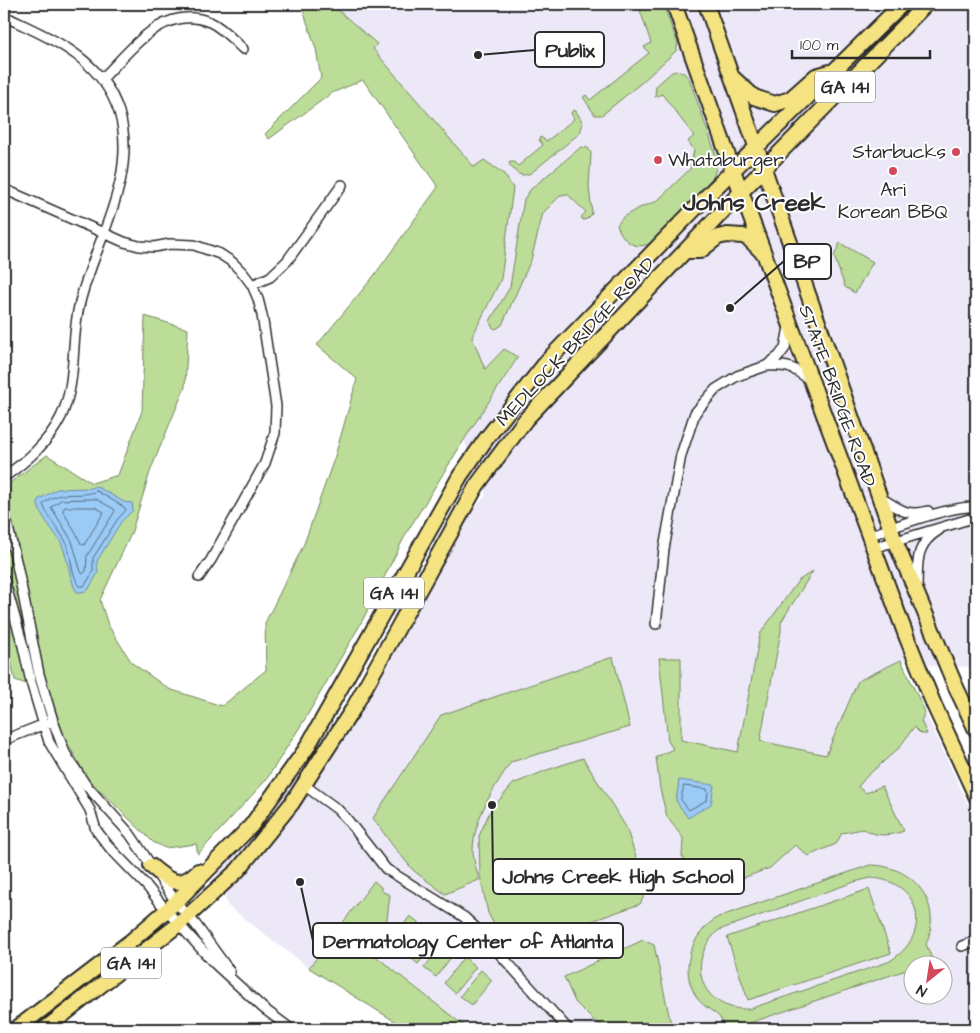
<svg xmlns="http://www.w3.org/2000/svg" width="980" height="1033" viewBox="0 0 980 1033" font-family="'Architects Daughter',sans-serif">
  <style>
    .built { fill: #ede8f7; fill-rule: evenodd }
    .green { fill: #bbdd97; stroke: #738461; fill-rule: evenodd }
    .water { fill: #9acaf6; stroke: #6e8aa5 }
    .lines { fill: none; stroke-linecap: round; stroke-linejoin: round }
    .shore { stroke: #576b7c; stroke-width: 1 }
    .minor-casing { stroke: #2b2b2b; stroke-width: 12 }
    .highway-casing { stroke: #2b2b2b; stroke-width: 18 }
    .minor { stroke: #fff; stroke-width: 9 }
    .highway { stroke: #f5e382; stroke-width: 14 }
    .poi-dot { fill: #d1495b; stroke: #fff; stroke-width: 2 }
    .labels { text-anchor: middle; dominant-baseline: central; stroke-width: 4; stroke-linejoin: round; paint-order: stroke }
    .shield { fill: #fff; stroke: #6b6b6b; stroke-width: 1 }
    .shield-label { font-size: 18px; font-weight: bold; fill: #2b2b2b }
    .poi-label { font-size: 19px; fill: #2b2b2b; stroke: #fff; text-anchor: end }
    .street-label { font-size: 19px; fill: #2b2b2b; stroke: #fff }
    .district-label { font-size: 24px; font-weight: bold; fill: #2b2b2b; stroke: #fff }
    .leader { fill: none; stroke: #2b2b2b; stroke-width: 2 }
    .callout-dot { fill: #2b2b2b; stroke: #fff; stroke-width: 2 }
    .callout { fill: #fff; stroke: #2b2b2b; stroke-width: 2 }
    .callout-label { font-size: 20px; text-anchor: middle; font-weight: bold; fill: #2b2b2b }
  </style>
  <rect width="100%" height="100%" fill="#fff"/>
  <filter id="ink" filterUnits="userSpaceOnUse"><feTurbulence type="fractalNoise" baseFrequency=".02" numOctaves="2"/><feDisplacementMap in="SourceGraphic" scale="10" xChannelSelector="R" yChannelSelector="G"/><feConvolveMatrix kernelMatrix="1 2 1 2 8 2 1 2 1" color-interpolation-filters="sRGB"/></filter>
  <g filter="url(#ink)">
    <path class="built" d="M331,4h645v663l-44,-1 -31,-6 -43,21 -32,74 -66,-14 21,-110v-9l32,-50 -53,62 -22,119 -57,-13v-81l-14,158 16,21 -1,18 88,12 25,-23 68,-16 10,5 9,-48 -16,7 -8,-6 8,-10 33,-29 15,-21 7,7v-13l4,-9 51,109v208h-508l-104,-82 17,-56 -7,-10 -65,87 -81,-62 -13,-37 57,-56 19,-34 10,9 103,-168 -18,-5 100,-120 -22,-55 54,-82 -33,11 -13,-32 29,-58 -26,-111 -103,-119 5,-6zM912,966h30v30h-30z"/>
    <path class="green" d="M301,4h30l46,40 -4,5 101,118 10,-7 20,14 9,14 -12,91 -29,58 13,32 19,-20 14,8 -54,83 -57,92 -47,93 -55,94 -39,61 -68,74 -2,-10 -31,4 -12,-6 -65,-63 -23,-40 -16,-47 -34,-12 -11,-48v-145l43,-32 45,28 26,-8 24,-64 3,-95 43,13 -3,58 -34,82 -20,65 -31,66 8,25 24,38 37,26 53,17 44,-36 -1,-47 39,-79 31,-88 22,-77 -40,-34 56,-68 65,-90 -75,-107 -31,13 -63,46 -4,-5 56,-56 -5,-29z
      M638,4h25l15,40 -2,7 -35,32 -39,32h-7l-12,-18 3,-2 4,5 59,-47 -5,-6 7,-4z
      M677,71l7,2 5,5 27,77v14l-3,8 -62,66c-17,8 -28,-2 -34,-18l6,-8 14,-8 20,-8 33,-32 4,-19 -6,-9 6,-5 -32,-42 -7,3 1,-11 16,-14z
      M573,110l3,1 7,12 -3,10 -49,40c-11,5 -15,0 -22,-9l1,-2h4l4,4 25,-21 -4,-5 1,-3 7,4 27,-22 -3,-6z
      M581,147l7,1 3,5 -2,34 3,27 -5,5 -4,1 -2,-3 5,-5 -19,-18 -6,1 -18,18 -12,47 -29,65 -6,4 -4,-2 -2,-6 20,-34 14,-88 7,-10z
      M840,243l33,19 -18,31 -10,-6 -9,-25 -2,-6z
      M813,571l-32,51v9l-21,110 66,14 32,-74 43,-21 24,52 -4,9 6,13h-6l-7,-7 -15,21 -33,29 -8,10 8,6 16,-7 22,45c-15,5 -27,6 -41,-2l-21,4 -6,11 -28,12 -13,-11 -25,23 -62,23 -26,-35 1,-18 -16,-21 -7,-28 -4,-32 17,-8 -5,-8 -9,-83h22v82l57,12 22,-118 38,-53z
      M613,657l17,70 -119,35c-17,25 -37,56 -38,88 0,9 4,21 6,30l-34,14 -31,-23 -21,-25 -20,-28 68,-103z
      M583,758l43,69 21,63 -7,14 -65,23 -77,5 -10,-19 -8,-37 -1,-40 11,-25 23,-27 34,-14z
      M870,865c43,0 74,38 56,79l7,17 -14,4 -7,1v2l-180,61h-8c-1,-3 -2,-8 -4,-11 -4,-6 -17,-11 -23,-20 -19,-29 -6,-64 21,-81zM871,878c52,3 62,59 17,84l-139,47c-48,2 -65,-48 -30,-79l135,-48z
      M374,881l7,6v4l9,4 -3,24 -23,28 104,82h-61l-98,-61z
      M869,889l22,64 -143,47 -21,-63z
      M410,916l12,9 -20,26 -12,-9z
      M427,929l12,9 -21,26 -11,-9z
      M643,940l11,5 18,84h-64l-14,-8 -19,-19 -11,-25z
      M444,942l12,9 -20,26 -12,-9z
      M464,957l12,10 -21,26 -11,-10z
      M481,970l11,10 -20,25 -12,-9z"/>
    <path class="water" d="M96,486l28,16 8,1 1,7 -12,12 -24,39 1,12 -10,17 -6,2h-5l-3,-5c-5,-14 -7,-29 -12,-42 -6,-13 -26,-32 -24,-45l19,-11 34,-1z
      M679,780l35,5 -3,19 -23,14 -12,-17z"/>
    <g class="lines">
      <path class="shore" d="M97,491l27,16 2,3 -9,10 -24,38v14l-8,13 -4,2c-11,-11 -9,-32 -15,-45 -7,-13 -19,-25 -23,-38 17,-16 34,-5 54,-13z
        M96,499l18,10 1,2 -28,45 -1,15 -3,3 -2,-2 -9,-31 -21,-34 10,-7z
        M65,507h30l9,5 -20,33 -3,-1 -3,-7 -15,-26z
        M684,786l23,3 1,3 -1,8 -18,10 -8,-10z"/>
      <g class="minor-casing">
        <path id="minor" d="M4,9l3,-5
          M4,16c47,23 97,41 115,96 20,65 -24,129 -39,190 -10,38 -2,78 -19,115 -13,26 -34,44 -57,60
          M102,79c29,-29 62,-76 108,-57 13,6 23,18 33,27
          M4,189l120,53 15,4 15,1 16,-3 24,1 26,9 12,8 11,11 9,12 6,14 4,16 14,91 -1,27 -10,30 -54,97 -12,17
          M252,285l18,-8 17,-16 55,-76
          M766,366c23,-1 27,1 45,15
          M881,498c18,11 26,19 47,13
          M4,518l3,5 10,42 22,109 14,47 12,32 20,31 45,50 46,68 20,23 34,47
          M869,536c24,-9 83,-31 107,-29
          M873,548l103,-31
          M4,579l19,67 8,36 18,60 41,68 6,20 14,18 36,37 20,25 48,53 49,45 28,21
          M917,588c1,-25 -3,-43 22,-58
          M656,624l8,-75 17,-94 14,-42 21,-24 21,-13 29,-10 13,-10 6,-8 4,-21
          M4,740l46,-18
          M304,785l33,24 9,9 40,51 78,48 12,11 92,101
          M962,946l14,-5"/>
      </g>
      <g class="highway-casing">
        <path id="highway" d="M674,4l59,166 174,468 27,67 42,91
          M706,4l189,537 60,144 21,45
          M733,78l21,19 21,7 15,-5 26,-23 14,-4
          M686,251h14l18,-14 9,-2 16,1 6,3 12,12
          M151,866c18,15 28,24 47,5
          M16,1029l114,-87 46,-40 75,-76 55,-77 154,-273 26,-37 62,-79 167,-172 187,-184
          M45,1029l134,-105 59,-54 54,-67 61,-94 124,-224 49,-66 215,-227 185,-188"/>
      </g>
      <use href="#minor" class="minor"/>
      <use href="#highway" class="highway"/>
    </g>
  </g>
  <g class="poi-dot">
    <circle cx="956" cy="152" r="5"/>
    <circle cx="658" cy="160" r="5"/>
    <circle cx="893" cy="171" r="5"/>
  </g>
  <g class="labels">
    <g class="shield">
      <rect x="815" y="71.5" width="60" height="31" rx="4"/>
      <rect x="364" y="577.5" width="60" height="31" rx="4"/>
      <rect x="101" y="947.5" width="60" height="31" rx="4"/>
    </g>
    <g class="shield-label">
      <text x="845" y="87">GA 141</text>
      <text x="394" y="593">GA 141</text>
      <text x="131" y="963">GA 141</text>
    </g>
    <g class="poi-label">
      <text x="946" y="152">Starbucks</text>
      <text x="668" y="160" text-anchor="start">Whataburger</text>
      <text x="893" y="190" text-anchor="middle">Ari<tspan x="893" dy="22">Korean BBQ</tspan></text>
    </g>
    <g class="street-label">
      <text transform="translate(576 342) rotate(-47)">MEDLOCK BRIDGE ROAD</text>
      <text transform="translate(837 396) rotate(70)">STATE BRIDGE ROAD</text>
    </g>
    <g class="district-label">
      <text x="754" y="203">Johns Creek</text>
    </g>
  </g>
  <path class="leader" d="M478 55L535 50M730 308L784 261M492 805L493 876M300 882L313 941"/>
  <g class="callout-dot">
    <circle cx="478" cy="55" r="5"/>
    <circle cx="730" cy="308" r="5"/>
    <circle cx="492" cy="805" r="5"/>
    <circle cx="300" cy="882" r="5"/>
  </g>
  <g class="callout">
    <rect x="535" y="32" width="69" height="35" rx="5"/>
    <rect x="784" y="244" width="47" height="35" rx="5"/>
    <rect x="493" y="859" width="251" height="35" rx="5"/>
    <rect x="313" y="923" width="310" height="35" rx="5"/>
  </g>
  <g class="callout-label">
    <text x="570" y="57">Publix</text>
    <text x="807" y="268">BP</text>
    <text x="618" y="883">Johns Creek High School</text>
    <text x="468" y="948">Dermatology Center of Atlanta</text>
  </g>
  <rect width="980" height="1033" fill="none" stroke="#fff" stroke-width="20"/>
  <rect x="10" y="10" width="960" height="1013" fill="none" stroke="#2b2b2b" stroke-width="2" filter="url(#ink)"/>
  <g transform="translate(928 980) rotate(210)"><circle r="24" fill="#ffffff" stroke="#aaaaaa"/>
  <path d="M0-4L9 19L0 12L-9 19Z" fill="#d1495b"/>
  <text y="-8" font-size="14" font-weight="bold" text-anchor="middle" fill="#2b2b2b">N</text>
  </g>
  <path d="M792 50v8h138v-8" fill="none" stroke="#2b2b2b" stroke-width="2.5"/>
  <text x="800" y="50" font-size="15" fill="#2b2b2b" stroke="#ffffff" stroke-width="4" paint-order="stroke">100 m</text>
</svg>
